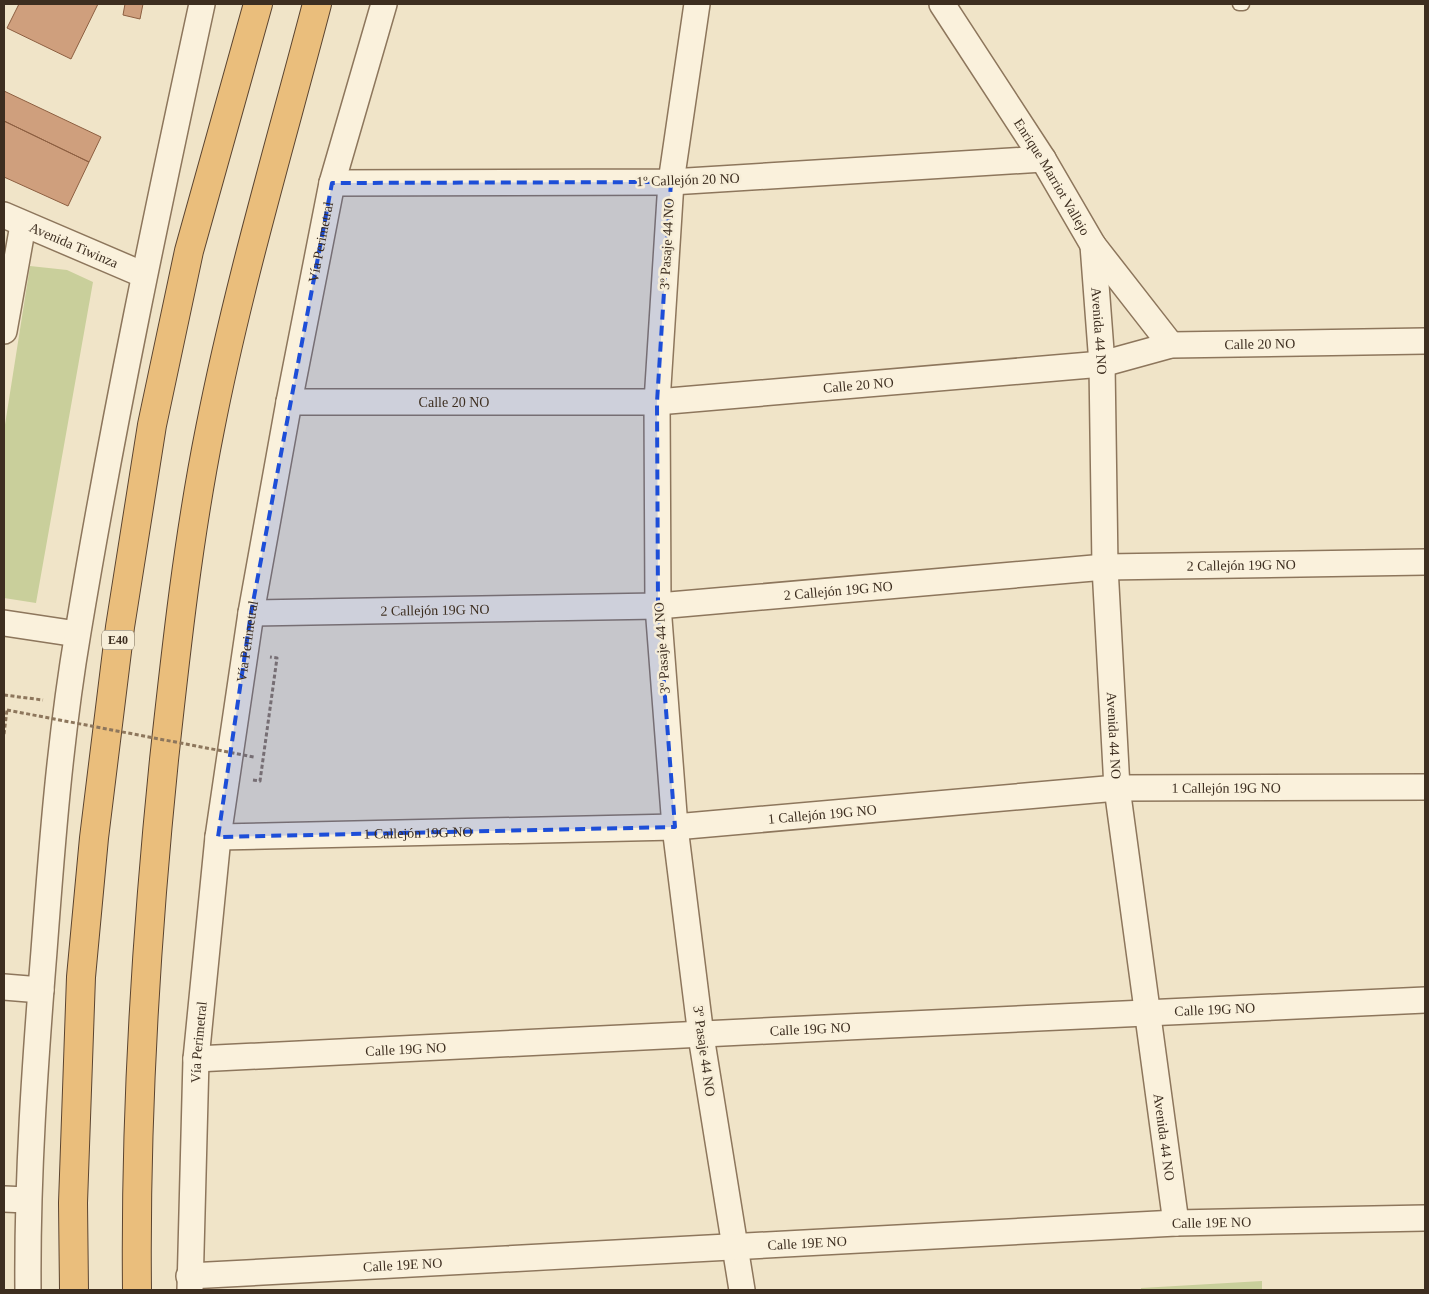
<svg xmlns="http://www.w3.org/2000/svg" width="1429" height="1294" viewBox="0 0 1429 1294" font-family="Georgia,serif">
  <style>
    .green { fill: #c9cf9b }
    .building { fill: #cf9f7d; stroke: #8d5f41 }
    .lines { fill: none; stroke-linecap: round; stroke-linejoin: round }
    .service-casing { stroke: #8d765c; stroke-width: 15 }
    .minor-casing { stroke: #8d765c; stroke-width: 28 }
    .trunk-casing { stroke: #5b4430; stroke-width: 30 }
    .path { stroke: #8d765c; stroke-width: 3; stroke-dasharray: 4 2.5; stroke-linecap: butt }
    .service { stroke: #faf1dc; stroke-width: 12 }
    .minor { stroke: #faf1dc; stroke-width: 25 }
    .trunk { stroke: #eabe7c; stroke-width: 28 }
    .path-bridge { stroke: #8d765c; stroke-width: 3; stroke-dasharray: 4 2.5; stroke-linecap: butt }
    .marked { fill: #1d4ed8; fill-opacity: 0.2; stroke: #1d4ed8; stroke-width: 4; stroke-dasharray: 10 6; stroke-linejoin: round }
    .labels { text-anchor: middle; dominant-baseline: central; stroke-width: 5; stroke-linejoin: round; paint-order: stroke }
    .shield { fill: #f7eed8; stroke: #756857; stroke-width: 1 }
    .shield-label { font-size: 12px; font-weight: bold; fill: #3d2e20 }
    .street-label { font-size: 14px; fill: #3d2e20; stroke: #f7eed8 }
  </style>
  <rect width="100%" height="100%" fill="#f0e4c8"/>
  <path class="green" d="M30,266l37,4 26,12 -57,321 -32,-5v-167z
    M1262,1281v9h-121v-2z"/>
  <path class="building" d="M19,4h79l-27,55 -64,-31z
    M125,4h18l-3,15 -17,-4z
    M4,91l97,46 -12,25 -85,-41z
    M4,121l85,41 -21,44 -64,-29z"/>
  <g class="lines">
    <g class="service-casing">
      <path id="service" d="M1239,4h4"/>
    </g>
    <g class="minor-casing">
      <g id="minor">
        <path d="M697,4l-26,178 -14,220 1,204 17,221 26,209 41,254"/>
        <path id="s1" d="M942,4l101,155 50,86 78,100"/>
        <path d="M332,183l339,-1 372,-23"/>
        <path id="s2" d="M4,215l140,60"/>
        <path id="s3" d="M1093,245l9,119 3,203 12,221 59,435"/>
        <path d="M4,331l19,-106"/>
        <path id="s4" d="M289,402h368l445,-38 69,-19 254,-4"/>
        <path id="s5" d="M251,613l407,-7 447,-39 320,-5"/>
        <path d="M4,623l73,11"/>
        <path id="s6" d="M218,837l457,-10 442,-39 308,-1"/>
        <path d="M4,987l37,3"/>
        <path id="s7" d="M196,1059c410,-19 819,-42 1229,-59"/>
        <path d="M4,1199l23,1"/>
        <path id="s8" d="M189,1276l987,-53 249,-5"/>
        <path d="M28,1290c-1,-113 7,-226 16,-339 8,-107 16,-213 34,-319 35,-211 79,-420 124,-628"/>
        <path id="s9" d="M190,1290l6,-231 22,-222 33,-224 38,-211 43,-219 52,-179"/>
      </g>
    </g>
    <g class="trunk-casing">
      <path id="trunk" d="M74,1290l-1,-87 8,-226 13,-139 26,-211 32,-202 37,-174 69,-247
        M137,1290c-2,-177 9,-353 27,-530 12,-110 24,-221 46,-331 28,-143 70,-284 107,-425"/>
    </g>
    <path class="path" d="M4,695l39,5
      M4,734l3,-24
      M253,780l7,1 17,-123 -7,-1"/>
    <use href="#service" class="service"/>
    <use href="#minor" class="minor"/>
    <use href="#trunk" class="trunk"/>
    <path class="path-bridge" d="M7,710l247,47"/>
  </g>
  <path class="marked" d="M671,182l-14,220 1,204 17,221 -457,10 33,-224 81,-430z"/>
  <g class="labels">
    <rect class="shield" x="102" y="630.5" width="32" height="19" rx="4"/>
    <g class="shield-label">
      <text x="118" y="640">E40</text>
    </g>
    <g class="street-label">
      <text stroke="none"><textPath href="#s1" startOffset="205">Enrique Marriot Vallejo</textPath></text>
      <text transform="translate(688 180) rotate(-2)">1º Callejón 20 NO</text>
      <text stroke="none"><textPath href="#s9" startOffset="1058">Vía Perimetral</textPath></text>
      <text transform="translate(667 244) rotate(-87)">3º Pasaje 44 NO</text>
      <text stroke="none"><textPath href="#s2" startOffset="76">Avenida Tiwinza</textPath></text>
      <text stroke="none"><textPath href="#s3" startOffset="86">Avenida 44 NO</textPath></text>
      <text stroke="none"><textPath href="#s4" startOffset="975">Calle 20 NO</textPath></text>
      <text stroke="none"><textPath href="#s4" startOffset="570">Calle 20 NO</textPath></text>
      <text stroke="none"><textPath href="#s4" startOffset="165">Calle 20 NO</textPath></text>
      <text stroke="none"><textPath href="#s5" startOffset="992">2 Callejón 19G NO</textPath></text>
      <text stroke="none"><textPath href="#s5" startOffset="588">2 Callejón 19G NO</textPath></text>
      <text stroke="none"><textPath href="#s5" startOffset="184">2 Callejón 19G NO</textPath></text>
      <text stroke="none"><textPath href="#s9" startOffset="652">Vía Perimetral</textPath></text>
      <text transform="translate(662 648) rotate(-94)">3º Pasaje 44 NO</text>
      <text stroke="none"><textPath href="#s3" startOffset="491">Avenida 44 NO</textPath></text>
      <text stroke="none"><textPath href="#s6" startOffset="1010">1 Callejón 19G NO</textPath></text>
      <text stroke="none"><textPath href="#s6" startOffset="605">1 Callejón 19G NO</textPath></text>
      <text stroke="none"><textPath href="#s6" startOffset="200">1 Callejón 19G NO</textPath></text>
      <text stroke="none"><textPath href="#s7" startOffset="1020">Calle 19G NO</textPath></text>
      <text stroke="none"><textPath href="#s7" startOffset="615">Calle 19G NO</textPath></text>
      <text stroke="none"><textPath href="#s9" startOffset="248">Vía Perimetral</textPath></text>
      <text stroke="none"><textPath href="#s7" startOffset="210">Calle 19G NO</textPath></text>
      <text transform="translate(704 1051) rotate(82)">3º Pasaje 44 NO</text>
      <text stroke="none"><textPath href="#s3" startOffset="896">Avenida 44 NO</textPath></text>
      <text stroke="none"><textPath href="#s8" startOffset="1024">Calle 19E NO</textPath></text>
      <text stroke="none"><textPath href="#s8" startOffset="619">Calle 19E NO</textPath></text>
      <text stroke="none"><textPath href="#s8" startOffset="214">Calle 19E NO</textPath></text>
    </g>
  </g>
  <rect width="1429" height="1294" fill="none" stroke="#3d2e20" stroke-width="10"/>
</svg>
